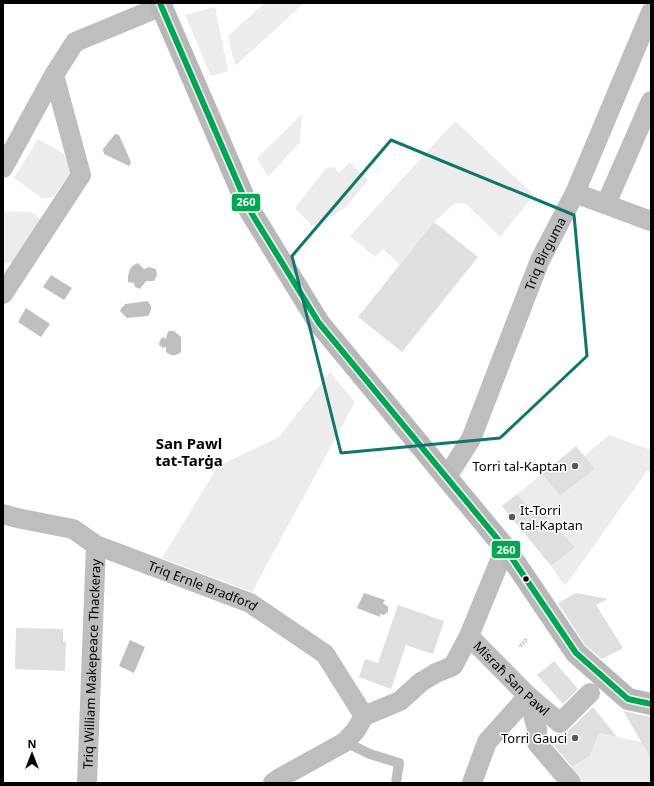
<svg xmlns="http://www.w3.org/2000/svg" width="654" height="786" viewBox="0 0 654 786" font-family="'Noto Sans',sans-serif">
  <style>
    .green { fill: #ececec }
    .water { fill: #bfbfbf }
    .building { fill: #dfdfdf }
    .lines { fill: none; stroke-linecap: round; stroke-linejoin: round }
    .path { stroke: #b9b9b9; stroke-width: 2.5; stroke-dasharray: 1 2; stroke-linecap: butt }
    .lane { stroke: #bebebe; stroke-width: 10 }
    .street { stroke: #bebebe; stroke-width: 20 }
    .secondary { stroke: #b8b8b8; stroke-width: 22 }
    .bus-1-casing { stroke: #fff; stroke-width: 9 }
    .bus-1 { stroke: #00a651; stroke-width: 6 }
    .marked { fill: none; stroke: #0f766e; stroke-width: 3; stroke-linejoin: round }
    .poi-dot { fill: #595959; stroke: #fff; stroke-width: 1.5 }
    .bus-dot { fill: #000; stroke: #fff; stroke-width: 1.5 }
    .labels { text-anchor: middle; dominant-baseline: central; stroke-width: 3; stroke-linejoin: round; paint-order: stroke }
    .street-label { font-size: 13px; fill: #000; stroke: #fff }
    .poi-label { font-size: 13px; fill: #000; stroke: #fff; text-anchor: end }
    .quarter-label { font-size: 15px; font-weight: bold; fill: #000; stroke: #fff }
    .line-badge { stroke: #fff; stroke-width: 1.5 }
    .badge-label { font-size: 11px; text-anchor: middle; font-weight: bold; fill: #fff }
  </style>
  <rect width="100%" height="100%" fill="#fff"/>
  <path class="green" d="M265,3h39l-69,63 -7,-30z
    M215,7l13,64 -17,5 -26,-61z
    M302,114l-2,28 -32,35 -11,-19z
    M455,121l79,74 -34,42 -34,-33 -11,-1 -21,19 -34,43 -17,-16 -8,8 -25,-21z
    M38,139l26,15 8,17 -19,26 -10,2 -29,-21z
    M350,162l18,18 -23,28 -33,18 -17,-18 31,-40 8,-1 5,6z
    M3,211l28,1 10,8 -27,42 -11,1z
    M330,372l25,30 -103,190 -90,-34 56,-92 61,-29z
    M609,435l42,15v21h-4l-79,111 -4,3 -13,-19 24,-19 -33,-35 -6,5 -19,-23 25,-20 18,22 35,-27 -11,-13z
    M599,733l52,11v31l-3,8h-70l-10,-13 22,-14z"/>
  <path class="water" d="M115,134l4,1 12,27 -2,4 -25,-12 -1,-5z
    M138,263l6,6 5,-2 7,2 1,6 -3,6h-8l-6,8 -5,-2 -1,-4 -6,-1c0,-9 1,-16 10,-19z
    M51,275l21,13 -8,12 -21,-13z
    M148,301c4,6 4,9 0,15l-21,2 -7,-7 2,-4 2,-1 1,-2z
    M26,308l24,16 -9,13 -23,-15z
    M169,331h5l7,6v15c-6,4 -9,5 -15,0v-5l-3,1 -4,-3 1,-5 3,-3 3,2 1,-5z
    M364,593l21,7 -2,3 5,4v5l-4,3 -4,-1v3l-23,-9z
    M130,640l15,7 -11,26 -15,-7z"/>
  <path class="building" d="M434,222l44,35 -76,95 -44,-35z
    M576,446l19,23 -35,27 -18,-22z
    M517,494l19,23 6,-5 33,35 -24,19 -49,-60z
    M576,593l32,6 -12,6 27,43 -21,11 -17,-14 -27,-42z
    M398,605l46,16 -11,33 -27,-9 -15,44 -32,-12 6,-18 13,4z
    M16,628l47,1v13l3,-1 -1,30 -50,-2z
    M554,661l24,28 -15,15 -26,-29z
    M593,707l24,30 -18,-4 -9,23 -18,11 -21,-25 6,-8h6l5,-3z
    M623,711l28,6v41z"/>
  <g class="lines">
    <path class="path" d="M526,639l1,2 -6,6 -2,-2z"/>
    <path class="lane" d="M345,742l25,12 29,9 -3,20"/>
    <g class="street">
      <path d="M3,168l51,-93 21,-33 87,-36"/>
      <path d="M575,193l76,28"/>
      <path d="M606,204l45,-103"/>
      <path d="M3,294l78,-119 -27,-100"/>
      <path id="s1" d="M446,478l25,-39 69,-179 35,-67 76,-181"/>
      <path id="s2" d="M3,514l14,4 56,11 23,16 154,58 75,51 39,62"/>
      <path id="s3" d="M505,548l-36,88 59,60 32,27 30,-30"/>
      <path d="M528,696l9,33v14l34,40"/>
      <path id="s4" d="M87,783l9,-238"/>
      <path d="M273,783l7,-5 65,-36 11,-12 8,-14 36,-15 21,-19 15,-9 17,-7 16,-30"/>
      <path d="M472,783l15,-41 41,-46"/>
    </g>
    <path class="secondary" d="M160,3l89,206 70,114 186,225 71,105 52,46 23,5"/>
    <g class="bus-1-casing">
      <path id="bus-1" d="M160,3l89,206 70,114 186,225 71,105 52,46 23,5"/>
    </g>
    <use href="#bus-1" class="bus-1"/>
  </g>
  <path class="marked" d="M391,140l183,75 13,141 -87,82 -159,15 -49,-197z"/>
  <g class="poi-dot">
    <circle cx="575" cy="466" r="4"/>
    <circle cx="512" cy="517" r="4"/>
    <circle cx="575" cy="738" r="4"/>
  </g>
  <circle class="bus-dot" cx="526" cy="579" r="3.5"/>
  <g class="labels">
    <g class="street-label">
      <text stroke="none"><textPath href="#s1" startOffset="246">Triq Birguma</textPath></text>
      <text stroke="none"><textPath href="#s2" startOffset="214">Triq Ernle Bradford</textPath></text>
      <text stroke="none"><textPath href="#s4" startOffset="119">Triq William Makepeace Thackeray</textPath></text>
      <text stroke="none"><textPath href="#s3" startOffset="155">Misraħ San Pawl</textPath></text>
    </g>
    <g class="poi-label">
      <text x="567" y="466">Torri tal-Kaptan</text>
      <text x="520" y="510" text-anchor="start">It-Torri<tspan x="520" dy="15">tal-Kaptan</tspan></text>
      <text x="567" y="738">Torri Gauci</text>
    </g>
    <g class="quarter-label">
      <text x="189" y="443">San Pawl<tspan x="189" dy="17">tat-Tarġa</tspan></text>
    </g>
  </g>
  <g class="line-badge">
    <rect x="231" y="193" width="30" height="19" rx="4" fill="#00a651"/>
    <rect x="491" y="540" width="30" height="19" rx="4" fill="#00a651"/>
  </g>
  <g class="badge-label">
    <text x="246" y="206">260</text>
    <text x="506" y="554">260</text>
  </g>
  <rect width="654" height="786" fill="none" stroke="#000000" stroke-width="8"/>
  <g transform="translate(32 754)" stroke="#ffffff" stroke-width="3" paint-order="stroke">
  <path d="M0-3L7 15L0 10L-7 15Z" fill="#000000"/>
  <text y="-6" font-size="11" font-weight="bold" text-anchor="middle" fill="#000000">N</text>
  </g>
</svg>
